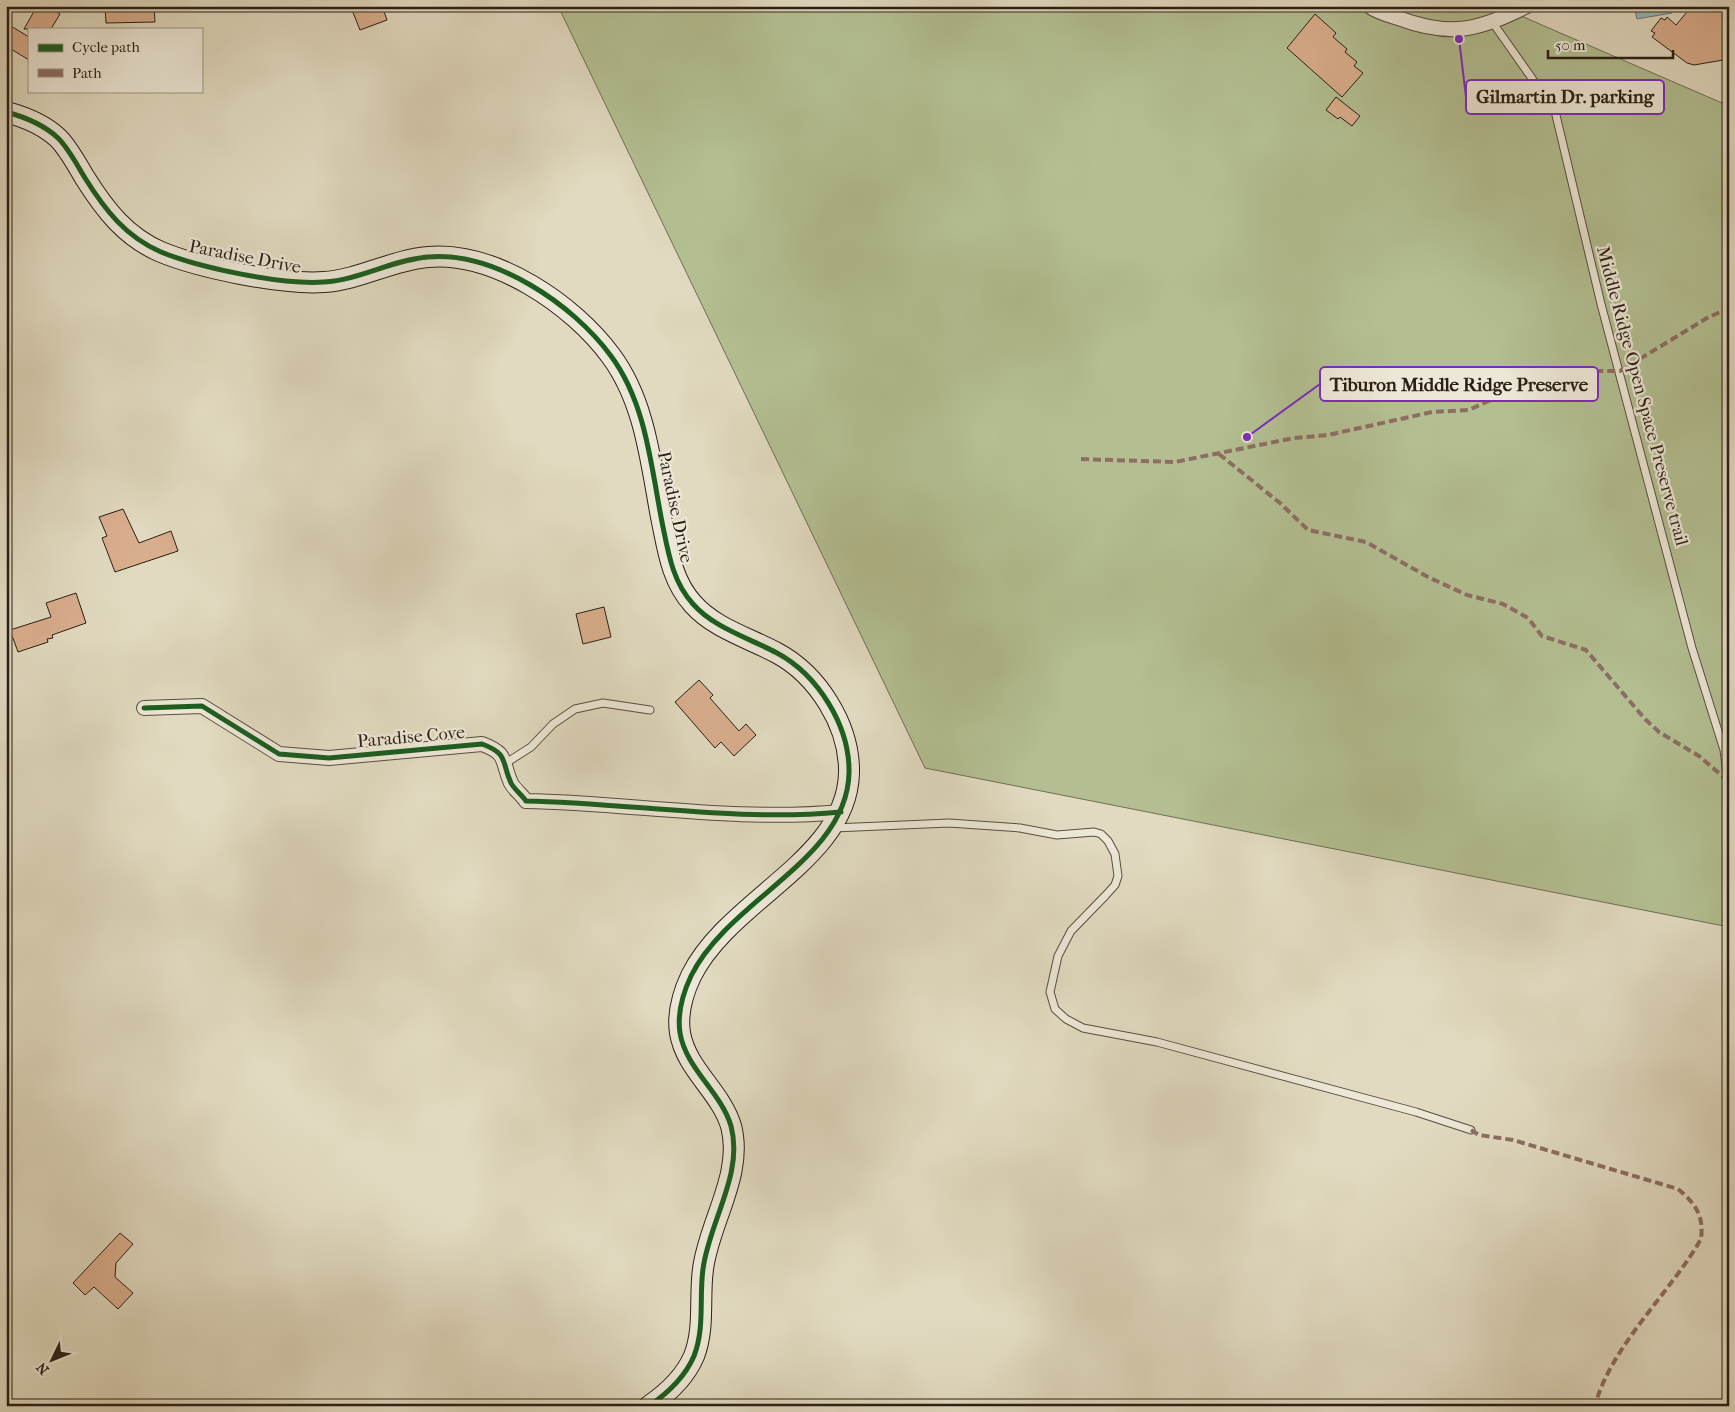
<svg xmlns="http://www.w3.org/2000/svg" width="1735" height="1412" viewBox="0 0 1735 1412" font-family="'IM FELL French Canon',serif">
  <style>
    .green { fill: #b3bf92; stroke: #6e6f54 }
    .water { fill: #96b9b9; stroke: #6b7b77 }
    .building { fill: #d9ae8d; stroke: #2a1f15 }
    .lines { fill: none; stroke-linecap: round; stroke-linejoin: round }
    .lane-casing { stroke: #584e40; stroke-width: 9 }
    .street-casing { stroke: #584e40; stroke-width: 16 }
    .secondary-casing { stroke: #2a1f15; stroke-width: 22 }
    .lane { stroke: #ece7d6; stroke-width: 7 }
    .street { stroke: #ece7d6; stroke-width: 14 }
    .secondary { stroke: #ece7d6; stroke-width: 20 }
    .quiet { stroke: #8d6e63; stroke-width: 4; stroke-dasharray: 8 4; stroke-linecap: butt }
    .cycleway-casing { stroke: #ece7d6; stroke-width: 8 }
    .cycleway { stroke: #1b5e20; stroke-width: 5 }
    .labels { text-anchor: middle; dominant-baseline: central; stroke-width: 4.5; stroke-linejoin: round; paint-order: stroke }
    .street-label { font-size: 18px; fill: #2a1f15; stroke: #ece7d6 }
    .leader { fill: none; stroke: #7b2cbf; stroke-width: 2 }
    .callout-dot { fill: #7b2cbf; stroke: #ece7d6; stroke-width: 2 }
    .callout { fill: #ece7d6; stroke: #7b2cbf; stroke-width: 2 }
    .callout-label { font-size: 19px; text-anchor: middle; font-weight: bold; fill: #2a1f15 }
  </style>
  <rect width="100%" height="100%" fill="#e1dac0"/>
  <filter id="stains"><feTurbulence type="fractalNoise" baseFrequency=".004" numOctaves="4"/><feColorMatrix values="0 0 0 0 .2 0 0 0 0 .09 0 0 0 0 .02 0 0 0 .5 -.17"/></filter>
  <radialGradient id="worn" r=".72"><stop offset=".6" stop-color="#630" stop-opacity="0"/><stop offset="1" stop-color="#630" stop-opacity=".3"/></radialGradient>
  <path class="green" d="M558,6h940l231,100v821l-804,-159z"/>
  <path class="water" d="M1634,6h37l1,7 -35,6z"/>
  <path class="building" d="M37,6h10l13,8 -9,15h-27z
    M105,6h49l1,16 -49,1z
    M363,6h19l5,14 -27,10 -8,-20z
    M1692,6h37v53l-35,6 -7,-2 -35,-26 3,-4 -4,-2 10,-13 4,2 2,-3 9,8z
    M1315,14l21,19 -3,4 14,12 -2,3 12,10 -3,4 9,7 -21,24 -55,-49z
    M6,23l23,14v23l-23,-14z
    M1336,97l24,19 -8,10 -12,-9 -2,2 -12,-9z
    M123,509l16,34 32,-12 7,20 -63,21 -13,-34 5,-2 -8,-19z
    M76,593l10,30 -34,12 1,3 -6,1 1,3 -30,10 -8,-22 41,-13 -5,-14z
    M604,607l7,30 -28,7 -7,-30z
    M699,680l14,15 -3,3 29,33 7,-7 10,11 -22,21 -13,-14 -6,6 -40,-46z
    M120,1233l13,11 -17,19 -1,14 18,16 -15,16 -24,-22 -9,8 -12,-12z"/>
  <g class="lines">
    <g class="lane-casing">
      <path id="lane" d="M1493,23l62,88 46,193 91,344 32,102 5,41
        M506,763l25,-16 22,-23 22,-15 28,-6 47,7
        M834,828l115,-5 71,5 37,7 37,-3 7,2 7,7 7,13 3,22 -3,9 -10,11 -34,35 -13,25 -8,36 5,17 11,10 17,9 74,14 259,70 55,18"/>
    </g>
    <g class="street-casing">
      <path id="street" d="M1369,6c8,6 19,9 29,12 54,20 80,12 129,-12
        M144,708l58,-2 77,48 50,4 153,-14c27,10 19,17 29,39 3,6 11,12 15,18 105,2 210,21 315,11"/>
    </g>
    <g class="secondary-casing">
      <path id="secondary" d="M6,112c19,5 37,12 52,26 11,11 19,27 27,40 20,32 41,59 76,74 39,16 121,33 163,30 35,-2 68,-22 104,-25 66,-6 145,47 183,99 35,47 40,110 51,166 6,29 10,59 31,82 21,24 56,34 84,49 41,22 73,73 72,120 -2,87 -120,126 -158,203 -8,17 -14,37 -11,57 6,36 41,59 51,93 13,48 -22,96 -28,143 -4,28 2,59 -9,87 -9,21 -26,37 -45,50"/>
    </g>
    <use href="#lane" class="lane"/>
    <use href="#street" class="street"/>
    <use href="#secondary" class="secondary"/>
    <path class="quiet" d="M1219,454l61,49 28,27 58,12 62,35 39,18 36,9 25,14 14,18 44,14 59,69 14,13 40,24 29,25
      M1081,459l94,3 119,-24 34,-3 104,-23 37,-2 84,-39h67l87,-53 22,-10
      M1471,1130l8,5 34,5 165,49c18,15 26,27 23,50 -30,53 -91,108 -106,167"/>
    <g class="cycleway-casing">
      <path id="cycleway" d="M6,112c19,5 37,12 52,26 11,11 19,27 27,40 20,32 41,59 76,74 39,16 121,33 163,30 35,-2 68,-22 104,-25 66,-6 145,47 183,99 35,47 40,110 51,166 6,29 10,59 31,82 21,24 56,34 84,49 41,22 73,73 72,120 -2,87 -120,126 -158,203 -8,17 -14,37 -11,57 6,36 41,59 51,93 13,48 -22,96 -28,143 -4,28 2,59 -9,87 -9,21 -26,37 -45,50
        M144,708l58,-2 77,48 50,4 153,-14c27,10 19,17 29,39 3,6 11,12 15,18 105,2 210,21 315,11"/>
    </g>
    <use href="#cycleway" class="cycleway"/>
  </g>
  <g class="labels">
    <g class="street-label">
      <text transform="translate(245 257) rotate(11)">Paradise Drive</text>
      <text transform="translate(1642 396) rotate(75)">Middle Ridge Open Space Preserve trail</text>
      <text transform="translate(675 507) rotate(78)">Paradise Drive</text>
      <text transform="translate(411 737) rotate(-5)">Paradise Cove</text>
    </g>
  </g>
  <path class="leader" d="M1459 39L1466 97M1247 437L1320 384"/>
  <g class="callout-dot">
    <circle cx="1459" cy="39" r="5"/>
    <circle cx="1247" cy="437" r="5"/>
  </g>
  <g class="callout">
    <rect x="1466" y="80" width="198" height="34" rx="5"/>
    <rect x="1320" y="367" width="278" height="34" rx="5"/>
  </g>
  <g class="callout-label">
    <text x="1565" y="103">Gilmartin Dr. parking</text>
    <text x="1459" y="391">Tiburon Middle Ridge Preserve</text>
  </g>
  <rect width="1735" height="1412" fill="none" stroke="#e1dac0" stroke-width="25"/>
  <rect x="8" y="8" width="1720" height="1397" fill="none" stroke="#2a1f15" stroke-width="2.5"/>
  <rect x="12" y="12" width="1710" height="1387" fill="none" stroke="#2a1f15"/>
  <rect x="28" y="28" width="175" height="65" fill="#ece7d6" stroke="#9e9789"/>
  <rect x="38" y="44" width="25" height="8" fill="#1b5e20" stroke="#9e9789"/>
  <text x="72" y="52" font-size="15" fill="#2a1f15">Cycle path</text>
  <rect x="38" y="69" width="25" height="8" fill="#8d6e63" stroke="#9e9789"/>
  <text x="72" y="78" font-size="15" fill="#2a1f15">Path</text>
  <g transform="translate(52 1360) rotate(227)" stroke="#ece7d6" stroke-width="4" paint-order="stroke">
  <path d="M0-4L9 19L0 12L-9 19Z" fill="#2a1f15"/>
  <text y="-8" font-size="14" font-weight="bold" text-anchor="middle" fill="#2a1f15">N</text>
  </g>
  <path d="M1548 50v8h125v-8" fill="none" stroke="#2a1f15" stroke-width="2.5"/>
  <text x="1555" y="50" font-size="15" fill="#2a1f15" stroke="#ece7d6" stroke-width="4" paint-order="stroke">50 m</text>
  <rect width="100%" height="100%" filter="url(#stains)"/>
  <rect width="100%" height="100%" fill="url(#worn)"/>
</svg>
